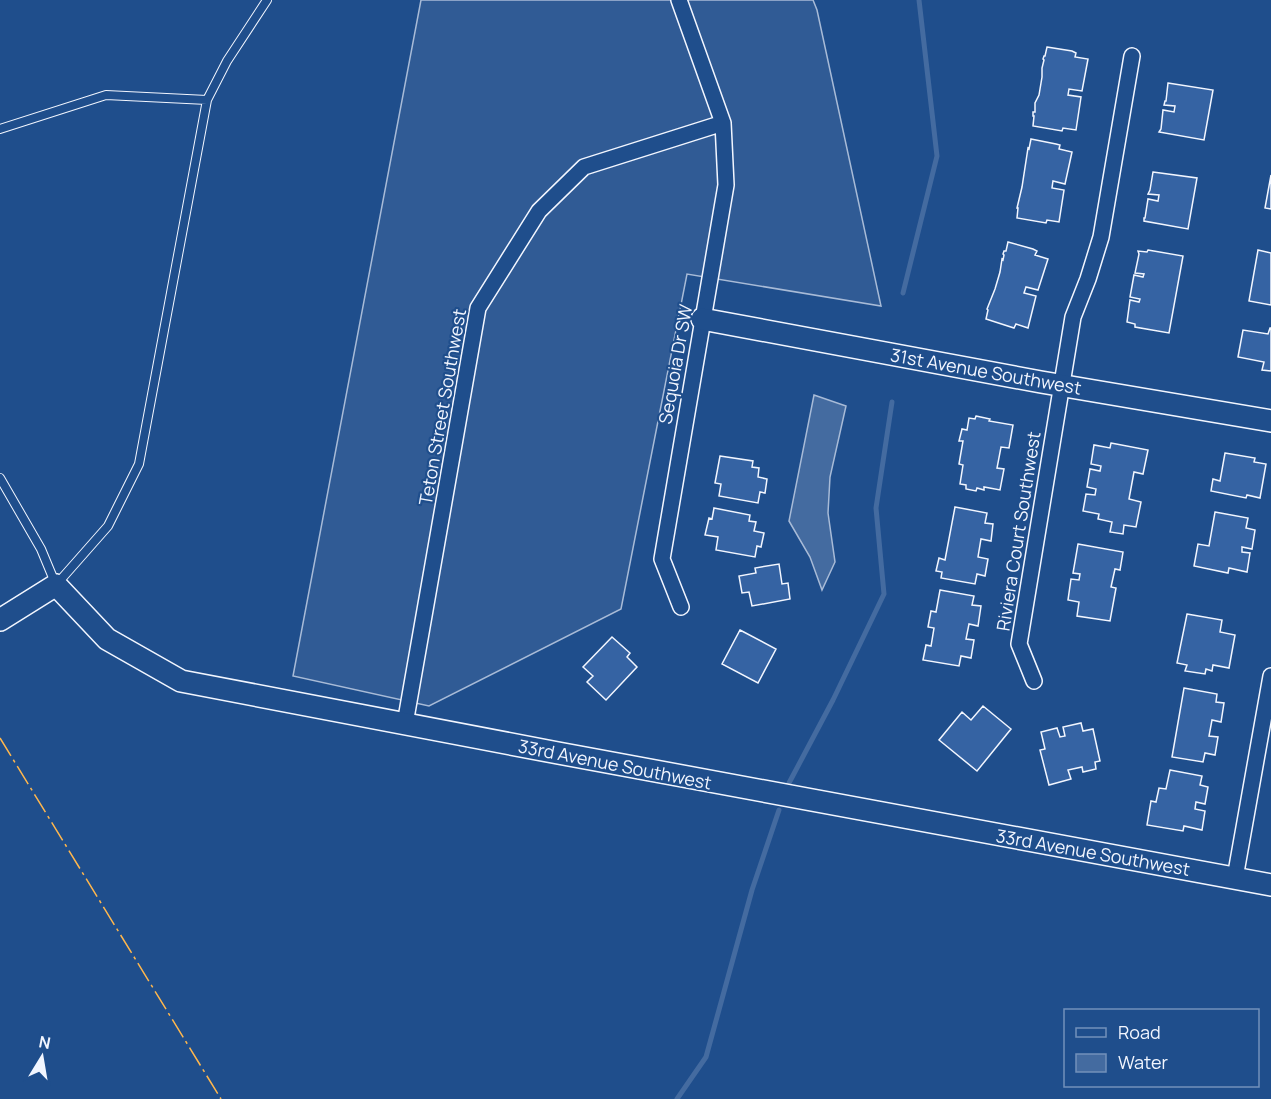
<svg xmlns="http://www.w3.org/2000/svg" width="1271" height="1099" viewBox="0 0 1271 1099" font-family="Manrope,sans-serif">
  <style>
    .built { fill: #305b95; stroke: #a8bbd7; stroke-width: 1.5 }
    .water { fill: #446ba0; stroke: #a8bbd7; stroke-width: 1.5 }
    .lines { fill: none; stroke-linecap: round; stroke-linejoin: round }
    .stream { stroke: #446ba0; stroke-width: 5 }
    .building { fill: #3563a3; stroke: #f2f6ff; stroke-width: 1.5 }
    .lane-casing { stroke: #f2f6ff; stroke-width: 10 }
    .street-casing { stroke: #f2f6ff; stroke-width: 18 }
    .secondary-casing { stroke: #f2f6ff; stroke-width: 24 }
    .lane { stroke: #1f4e8c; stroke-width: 8 }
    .street { stroke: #1f4e8c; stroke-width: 15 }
    .secondary { stroke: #1f4e8c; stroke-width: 21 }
    .power { stroke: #ffb74d; stroke-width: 1.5; stroke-dasharray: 21 4.5 3 4.5; stroke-linecap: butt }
    .labels { text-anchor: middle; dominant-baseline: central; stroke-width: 4.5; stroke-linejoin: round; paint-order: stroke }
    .street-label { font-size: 18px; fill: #f2f6ff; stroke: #1f4e8c }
  </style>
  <rect width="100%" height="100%" fill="#1f4e8c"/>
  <path class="built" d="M421,0h392l4,10 64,296 -194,-32 -66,335 -192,97 -136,-30z"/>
  <path class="water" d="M814,395l32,11 -16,71 -2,36 7,49 -13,28 -12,-33 -21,-36z"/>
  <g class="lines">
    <path class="stream" d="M903,293l34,-137 -18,-156
      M789,783l44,-83 51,-106 -8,-86 16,-106
      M677,1099l29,-42 46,-167 27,-80"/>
  </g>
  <path class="building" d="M1047,47l25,4 4,2 -1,4 13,2 -6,32 -13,-2 -1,6 13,2 -5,33 -13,-2 -1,3 -29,-5 1,-10h-1v-4h2v-9l4,-8 3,-18v-9l2,-8 -1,-1 1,-3h1z
    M1168,83l45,7 -9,50 -45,-8 2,-3 2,-19 11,2 1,-6 -11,-1 1,-4h1z
    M1031,139l25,5 4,1 -1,4 13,3 -7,32 -12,-3 -1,7 12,2 -5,32 -12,-2 -1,3 -29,-5 1,-10h-1l5,-21 6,-39 1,1z
    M1153,172l44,6 -9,51 -44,-8v-3h1l3,-19 10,2 1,-6 -11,-1 2,-4z
    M1271,175v34l-6,-1z
    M1008,242l25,7 4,2 -2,4 13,4 -10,31 -12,-3 -2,6 12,3 -8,32 -12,-4 -2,4 -28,-9 2,-9 -1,-1 8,-20 5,-17 2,-13 1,1 1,-5 -1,-1 1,-3h2z
    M1148,250l35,6 -14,77 -34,-6v-3l-8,-2 3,-22 9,2 1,-3 -10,-2 4,-22 9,2 1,-3 -9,-1 4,-19 -1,-3 9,1z
    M1258,250l13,3v52l-22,-4z
    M1270,328h1v43l-9,-1 2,-8 -26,-5 5,-27 25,4z
    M976,416l14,3 -1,2 24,4 -4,23 -8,-1 -4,21 7,1 -4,21 -16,-3v3l-7,-2 -1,3 -10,-2v-4l-6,-1 3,-19 -4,-1 4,-23h-4l3,-12 5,1 2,-12 6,1z
    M1111,443l37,7 -5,24 -9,-2 -5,27 12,3 -5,25 -12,-2 -1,9 -13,-2 2,-10 -14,-3 1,-5 -16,-3 3,-17 9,1 1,-6 -9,-2 3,-18 10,2 1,-5 -10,-2 3,-19 16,3z
    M1225,453l30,5 -1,4 12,2 -6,34 -13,-3 -1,3 -35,-7 2,-12 7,2z
    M720,456l33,5 -1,6 7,1 -1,9 9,2 -2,14 -5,-1 -2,11 -39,-7 2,-12 -6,-1z
    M955,507l32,6 -2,10 8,1 -2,17 -10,-2 -3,18 10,2 -3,17 -8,-2 -2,10 -34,-6 1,-6 -6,-1 3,-13 6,2z
    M714,508l36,7 -1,6 7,1 -2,9 10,2 -3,14 -4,-1 -2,11 -39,-7 2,-13 -13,-2 4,-17 3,1z
    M1215,512l33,6 -2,10 9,2 -3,19 -10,-2v5l8,1 -3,19 -18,-4 -1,5 -34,-7 4,-22 11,2z
    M1078,544l45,8 -3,18 -5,-1 -4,18 5,1 -6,33 -33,-5 2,-14 -11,-2 3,-21 8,1 1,-6 -7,-1z
    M779,564l3,20 6,-1 2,16 -38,7 -3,-14 -7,1 -3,-17 17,-3 -1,-5z
    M940,590l34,6 -2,9 9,1 -3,20 -9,-2 -3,15 8,1 -3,18 -10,-2 -2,10 -36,-6 3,-15 5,1 3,-18 -6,-1 3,-16 5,1z
    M1187,614l35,6 -2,12 15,3 -6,33 -16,-3 -1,6 -6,-2 -1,5 -20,-3 2,-6 -10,-2z
    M740,630l36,19 -18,34 -36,-19z
    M612,637l18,16 -3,4 10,10 -31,33 -19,-18 6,-6 -10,-9z
    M1184,688l33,6 -1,8 8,1 -3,19 -9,-2 -3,16 9,1 -3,18 -10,-2 -2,9 -31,-5z
    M983,706l28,23 -34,42 -38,-31 23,-28 9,8z
    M1081,723l2,8 10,-2 7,32 -5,1 1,7 -13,3 -1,-5 -14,3 3,9 -22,6 -9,-35 5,-1 -4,-17 16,-4 3,9 5,-1 -2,-9z
    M1170,770l32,6 -2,9 8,2 -3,17 -9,-2 -1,7 10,2 -3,19 -18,-4 -1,5 -36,-6 4,-24 5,1 3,-14 7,1z"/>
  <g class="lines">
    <g class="lane-casing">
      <path id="lane" d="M207,100l20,-39 40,-61
        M0,129l106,-34 101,5 -68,364 -31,62 -52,59 -15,-36 -41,-71"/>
    </g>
    <g class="street-casing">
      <path id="street" d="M679,0l44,123 3,62 -64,374 19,48
        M1034,681l-15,-37 54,-327 15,-38 13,-42 31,-181
        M405,724l73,-416 61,-97 45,-44 139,-44
        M1235,878l36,-202"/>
    </g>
    <g class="secondary-casing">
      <path id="secondary" d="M702,319l339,63 230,39
        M0,620l56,-35 51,54 74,42 377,72 713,132"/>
    </g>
    <use href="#lane" class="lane"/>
    <use href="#street" class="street"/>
    <use href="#secondary" class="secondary"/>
    <path class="power" d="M0,738l221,361"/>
  </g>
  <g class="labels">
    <g class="street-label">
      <text transform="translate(675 364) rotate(-80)">Sequoia Dr SW</text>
      <text transform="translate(986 371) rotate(10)">31st Avenue Southwest</text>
      <text transform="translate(442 407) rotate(-80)">Teton Street Southwest</text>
      <text transform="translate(1018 531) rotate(-81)">Riviera Court Southwest</text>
      <text transform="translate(615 764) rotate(11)">33rd Avenue Southwest</text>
      <text transform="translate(1093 852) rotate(10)">33rd Avenue Southwest</text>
    </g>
  </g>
  <rect x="1064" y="1009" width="195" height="78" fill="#1f4e8c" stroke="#7391ba" stroke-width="1.5"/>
  <rect x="1076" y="1028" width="30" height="9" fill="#1f4e8c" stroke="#7391ba" stroke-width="1.5"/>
  <text x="1118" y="1039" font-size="18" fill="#f2f6ff">Road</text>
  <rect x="1076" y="1054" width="30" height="18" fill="#446ba0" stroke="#7391ba" stroke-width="1.5"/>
  <text x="1118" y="1069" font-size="18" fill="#f2f6ff">Water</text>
  <g transform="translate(42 1057) rotate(11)" stroke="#1f4e8c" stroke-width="4.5" paint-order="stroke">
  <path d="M0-4.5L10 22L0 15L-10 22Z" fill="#f2f6ff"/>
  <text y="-9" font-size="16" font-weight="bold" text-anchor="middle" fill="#f2f6ff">N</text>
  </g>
</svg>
